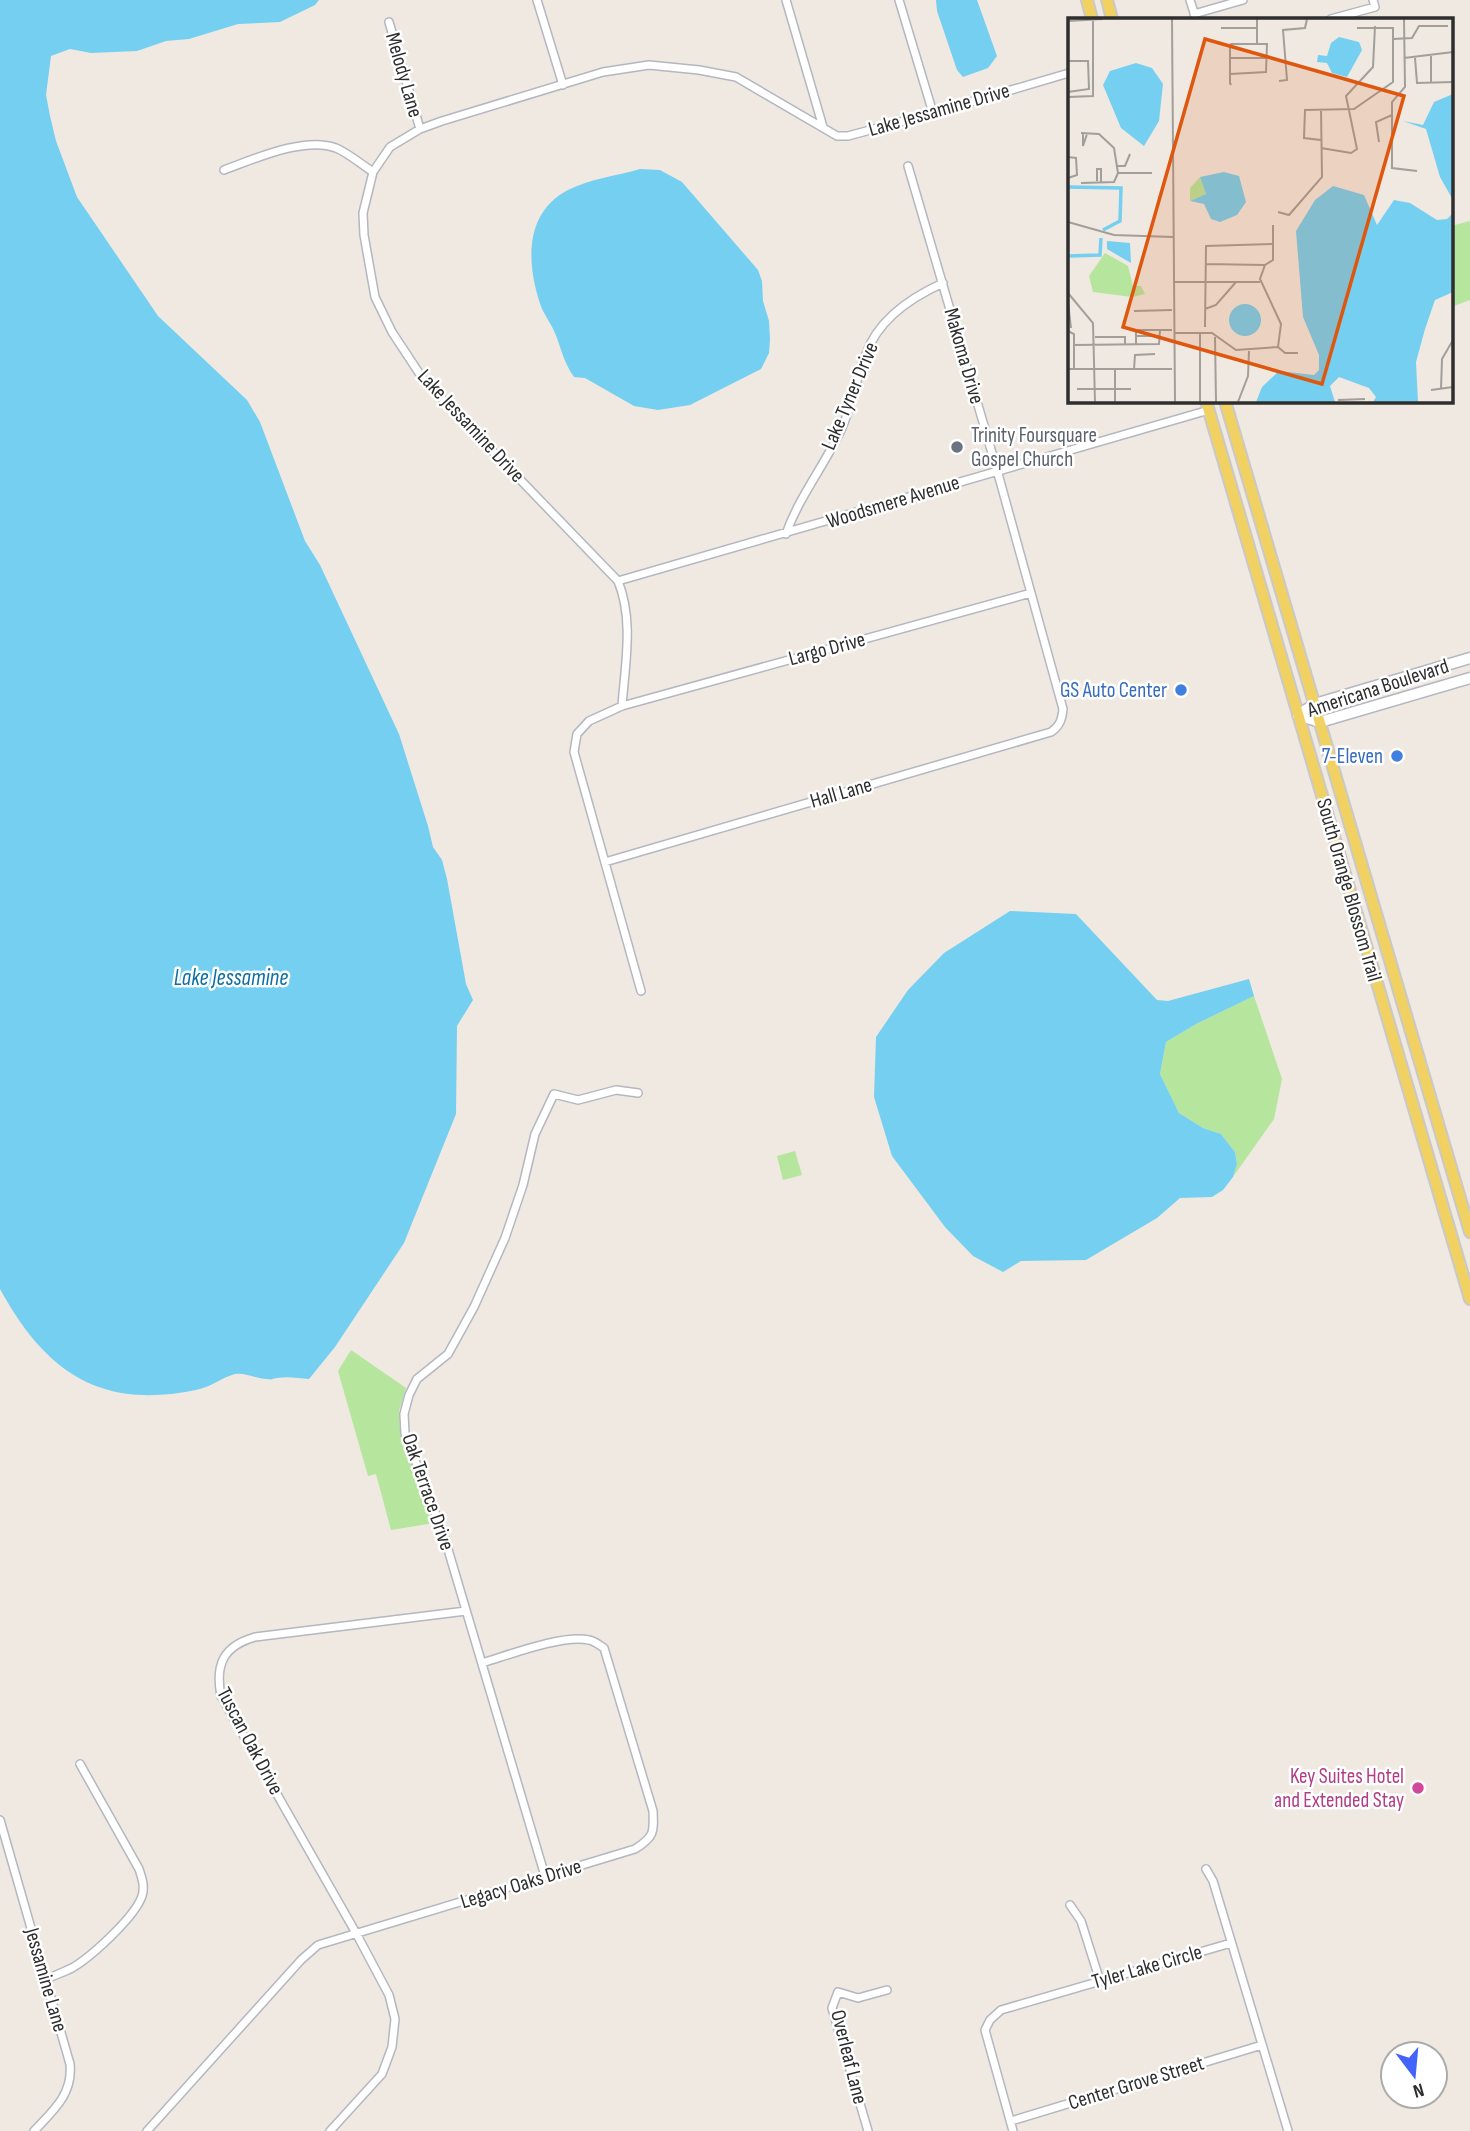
<svg xmlns="http://www.w3.org/2000/svg" width="1470" height="2131" viewBox="0 0 1470 2131" font-family="'Sofia Sans Condensed',sans-serif">
  <style>
    .green { fill: #b6e59e }
    .water { fill: #75cff0 }
    .lines { fill: none; stroke-linecap: round; stroke-linejoin: round }
    .street-casing { stroke: #b4b7c1; stroke-width: 10 }
    .secondary-casing { stroke: #b4b7c1; stroke-width: 13 }
    .primary-casing { stroke: #c9c9c9; stroke-width: 14 }
    .street { stroke: #fff; stroke-width: 7 }
    .secondary { stroke: #fff; stroke-width: 10 }
    .primary { stroke: #f2d163; stroke-width: 10 }
    .worship-dot { fill: #6b7280; stroke: #fff; stroke-width: 2.5 }
    .shop-dot { fill: #3f7fe0; stroke: #fff; stroke-width: 2.5 }
    .hotel-dot { fill: #d1479c; stroke: #fff; stroke-width: 2.5 }
    .labels { text-anchor: middle; dominant-baseline: central; stroke-width: 5; stroke-linejoin: round; paint-order: stroke }
    .street-label { font-size: 21px; fill: #2e2e2e; stroke: #fff }
    .worship-label { font-size: 21px; fill: #5b616d; stroke: #fff; text-anchor: start }
    .shop-label { font-size: 21px; fill: #366cbe; stroke: #fff; text-anchor: end }
    .hotel-label { font-size: 21px; fill: #b23c85; stroke: #fff; text-anchor: end }
    .water-label { font-size: 23px; font-style: italic; fill: #0d6fa3; stroke: #fff }
    .inset-river { fill: none; stroke: #75cff0; stroke-width: 3.5 }
    .inset-road { fill: none; stroke: #a29e99; stroke-width: 2 }
    .view { fill: #df570e; fill-opacity: 0.15; stroke: #df570e; stroke-width: 3.5 }
    .inset-edge { fill: none; stroke: #2e2e2e; stroke-width: 3.5 }
  </style>
  <rect width="100%" height="100%" fill="#efe9e1"/>
  <path class="green" d="M1470,221v79l-19,7v-81z
    M1254,996l28,83 -8,40 -41,58 4,-13 -2,-12 -14,-18 -18,-6 -24,-15 -19,-39 6,-32 32,-19z
    M795,1151l7,24 -19,5 -6,-24z
    M351,1350l55,38 -7,23 1,18 34,94 -43,7 -15,-56 -8,2 -30,-105z"/>
  <path class="water" d="M0,0h319l-4,5 -35,17 -42,2 -49,15 -23,2 -29,10 -46,2 -21,-4 -19,7 -5,39 4,21 6,25 21,56 81,119 89,84 13,22 45,119 15,24 79,169 29,92 5,21 9,13 5,19 19,105 7,16 -16,26 -1,88 -52,129 -69,104 -26,32c-10,-1 -22,-3 -32,-1 -7,1 -4,2 -10,1 -10,0 -22,-7 -32,-5 -12,3 -24,13 -39,16 -97,20 -151,-19 -196,-101z
    M936,0h41l20,56 -9,12 -25,9 -6,-7 -20,-59z
    M640,169l20,1 22,12 76,88 4,11 1,20 6,20 1,18 -1,14 -8,16 -71,36 -32,5 -24,-4 -49,-28 -11,-1c-10,-14 -13,-29 -19,-44 -4,-9 -9,-16 -13,-24 -15,-41 -20,-95 26,-119 22,-11 48,-14 72,-21z
    M1010,911l66,3 81,86 11,1 81,-22 5,17 -56,27 -32,19 -6,32 19,39 24,15 18,6 14,18 2,12 -4,13 -10,13 -11,7 -32,1 -23,20 -71,42 -65,1 -18,11 -30,-16 -28,-29 -53,-71 -18,-59 2,-60 32,-47 36,-37z"/>
  <g class="lines">
    <g class="street-casing">
      <path id="street" d="M537,0l26,85
        M786,0l37,127
        M899,0l34,113
        M1190,0l6,19
        M1194,14l49,-14
        M1331,19l44,-12 -2,-7
        M389,22l31,107
        M224,170c30,-11 81,-34 112,-22 12,5 25,16 37,24
        M786,534c13,-37 38,-68 55,-104 11,-24 15,-52 25,-76 12,-34 46,-57 77,-71
        M618,581l591,-171
        M622,706c3,-41 12,-86 -4,-125l-195,-202 -31,-47 -17,-35 -11,-62 -1,-22 10,-41 17,-25 30,-18 22,-8 161,-49 46,-7 50,5 37,7 101,59h11l85,-23 136,-40
        M605,862l446,-130c9,-6 11,-13 12,-23l-66,-239 -89,-304
        M641,991l-67,-239 3,-18 12,-13 33,-15 409,-113
        M0,1820l70,244c3,30 -16,46 -36,67
        M1206,1869l7,12 75,250
        M545,1876l-101,-340 -39,-102 -1,-20 5,-19 8,-16 31,-25 26,-47 31,-69 18,-53 12,-51 19,-40 24,6 38,-10 22,3
        M1070,1905l11,16 19,60
        M47,1979c8,-4 17,-7 25,-11 19,-11 63,-51 70,-72 3,-9 0,-18 -3,-27l-59,-105
        M1011,2121l251,-76
        M147,2131l154,-171 17,-15 317,-96c19,-12 19,-16 18,-38l-49,-163c-5,-3 -9,-7 -15,-8 -26,-6 -80,15 -107,23
        M330,2131l52,-57 10,-27 3,-28 -6,-24 -33,-62 -135,-237c-6,-31 2,-50 34,-59l211,-26
        M868,2131l-36,-123 6,-16 20,6 29,-8
        M1013,2131l-28,-101 5,-10 11,-10 230,-67"/>
    </g>
    <g class="secondary-casing">
      <path id="secondary" d="M1298,715l17,-11 155,-46
        M1298,715l22,7 150,-44"/>
    </g>
    <g class="primary-casing">
      <path id="primary" d="M1087,0l5,19
        M1107,0l5,19
        M1206,401l264,898
        M1225,401l245,831"/>
    </g>
    <use href="#street" class="street"/>
    <use href="#secondary" class="secondary"/>
    <use href="#primary" class="primary"/>
  </g>
  <circle class="worship-dot" cx="957" cy="447" r="7"/>
  <g class="shop-dot">
    <circle cx="1181" cy="690" r="7"/>
    <circle cx="1397" cy="756" r="7"/>
  </g>
  <circle class="hotel-dot" cx="1418" cy="1788" r="7"/>
  <g class="labels">
    <g class="street-label">
      <text transform="translate(404 75) rotate(74)">Melody Lane</text>
      <text transform="translate(939 110) rotate(-16)">Lake Jessamine Drive</text>
      <text transform="translate(964 356) rotate(74)">Makoma Drive</text>
      <text transform="translate(850 396) rotate(-67)">Lake Tyner Drive</text>
      <text transform="translate(471 426) rotate(47)">Lake Jessamine Drive</text>
      <text transform="translate(893 502) rotate(-17)">Woodsmere Avenue</text>
      <text transform="translate(827 649) rotate(-15)">Largo Drive</text>
      <text transform="translate(1378 688) rotate(-18)">Americana Boulevard</text>
      <text transform="translate(841 793) rotate(-16)">Hall Lane</text>
      <text transform="translate(1349 890) rotate(74)">South Orange Blossom Trail</text>
      <text transform="translate(428 1492) rotate(71)">Oak Terrace Drive</text>
      <text transform="translate(250 1741) rotate(62)">Tuscan Oak Drive</text>
      <text transform="translate(521 1884) rotate(-17)">Legacy Oaks Drive</text>
      <text transform="translate(1147 1967) rotate(-16)">Tyler Lake Circle</text>
      <text transform="translate(46 1980) rotate(74)">Jessamine Lane</text>
      <text transform="translate(849 2057) rotate(76)">Overleaf Lane</text>
      <text transform="translate(1136 2083) rotate(-17)">Center Grove Street</text>
    </g>
    <g class="worship-label">
      <text x="971" y="435">Trinity Foursquare<tspan x="971" dy="24">Gospel Church</tspan></text>
    </g>
    <g class="shop-label">
      <text x="1167" y="690">GS Auto Center</text>
      <text x="1383" y="756">7-Eleven</text>
    </g>
    <g class="hotel-label">
      <text x="1404" y="1776">Key Suites Hotel<tspan x="1404" dy="24">and Extended Stay</tspan></text>
    </g>
    <g class="water-label">
      <text x="231" y="978">Lake Jessamine</text>
    </g>
  </g>
  <g transform="translate(1068 18)">
    <rect width="385" height="385" fill="#efe9e1"/>
    <path d="M132,159l6,17 -16,7v-13zM37,235l23,13 5,20h8l4,8 -13,3 -39,-5 -4,-16z" fill="#b6e59e"/>
    <path d="M271,19l20,5 3,8 -15,27 -15,-4 -5,-10 -10,-1 1,-7 9,1 4,-13zM68,45l16,5 11,16 -4,37 -15,25 -23,-18 -18,-43 7,-14zM385,76v106l-13,-23 -14,-48 -23,-8 20,4 11,-23zM156,154l15,4 7,26 -9,13 -17,7 -9,-3 -7,-15 -14,-3 16,-7 -6,-17zM265,168l31,9 13,30 17,-25 16,3 27,17 10,-1 6,-6v79l-18,8 -10,29 -9,33 2,40h-45l3,-5 -7,-9 -30,-11 -9,9 5,16h-79l6,-15 17,-16 35,4 5,-5v-15l-16,-38 -7,-86 19,-31zM39,223l23,2 1,20 -24,-14zM161 302a16 16 0 1 1 32 0a16 16 0 1 1-32 0Z" fill="#75cff0"/>
    <path class="inset-river" d="M0,169l53,1 -1,33 -17,9M0,238l32,-1 1,-17"/>
    <path class="inset-road" d="M104,1l3,383M336,1l1,68 -13,15v66l25,3M0,3l35,-2M153,10h36M325,21l19,-1 7,-12h29M189,25v-24M363,37v28M163,40h36M336,40l49,-6M347,40l2,25 36,-1M0,43h20l1,28 -21,3M162,56l36,-2 1,-28h-36l-1,2v37l1,2M211,63l8,-1 -4,-50 22,-2 2,-9M0,79l25,-1v-77M13,115l18,1 15,14 4,25h34M15,115v13l4,-12M253,122l-17,-2 1,-28 49,-1 39,-27v-54h-36M311,124l-3,-20 16,-7M253,130l30,5 6,-4 -11,-53 27,-29 2,-41M0,139l8,1 1,17 -9,3M48,148h9l5,-12M29,163v-12h4v13M13,165l33,-1 4,-9M210,194l11,3 33,-38 -1,-68M0,204l46,13 59,2M137,246l60,1M106,264h86M0,275l25,30 2,79M0,285l3,25M137,291l11,-4 20,-23M66,293l38,-1M137,309l1,-81 67,-2M0,313l6,3v35M106,315h38l24,17 42,-3 3,-23 -21,-45 5,-14 8,-5v-35M132,315v69M68,318h24M27,319h30v7M147,319l1,65M68,326v-14h36M6,327l85,-1 1,-14M210,329l7,6h13M0,351h104M66,351l1,-14 20,-1M9,371h54M373,371l1,-30 11,-19M363,372l22,-3M270,382l27,-1M47,384v-33M170,384l10,-26 1,-25"/>
    <path class="view" d="M137,21l199,57 -82,288 -199,-57z"/>
    <rect width="385" height="385" class="inset-edge"/>
  </g>
  <g transform="translate(1414 2075) rotate(164)"><circle r="33" fill="#ffffff" stroke="#ababab" stroke-width="2"/>
  <path d="M0-5L12 26L0 18L-12 26Z" fill="#4264fb"/>
  <text y="-10" font-size="19" font-weight="bold" text-anchor="middle" fill="#2e2e2e">N</text>
  </g>
</svg>
